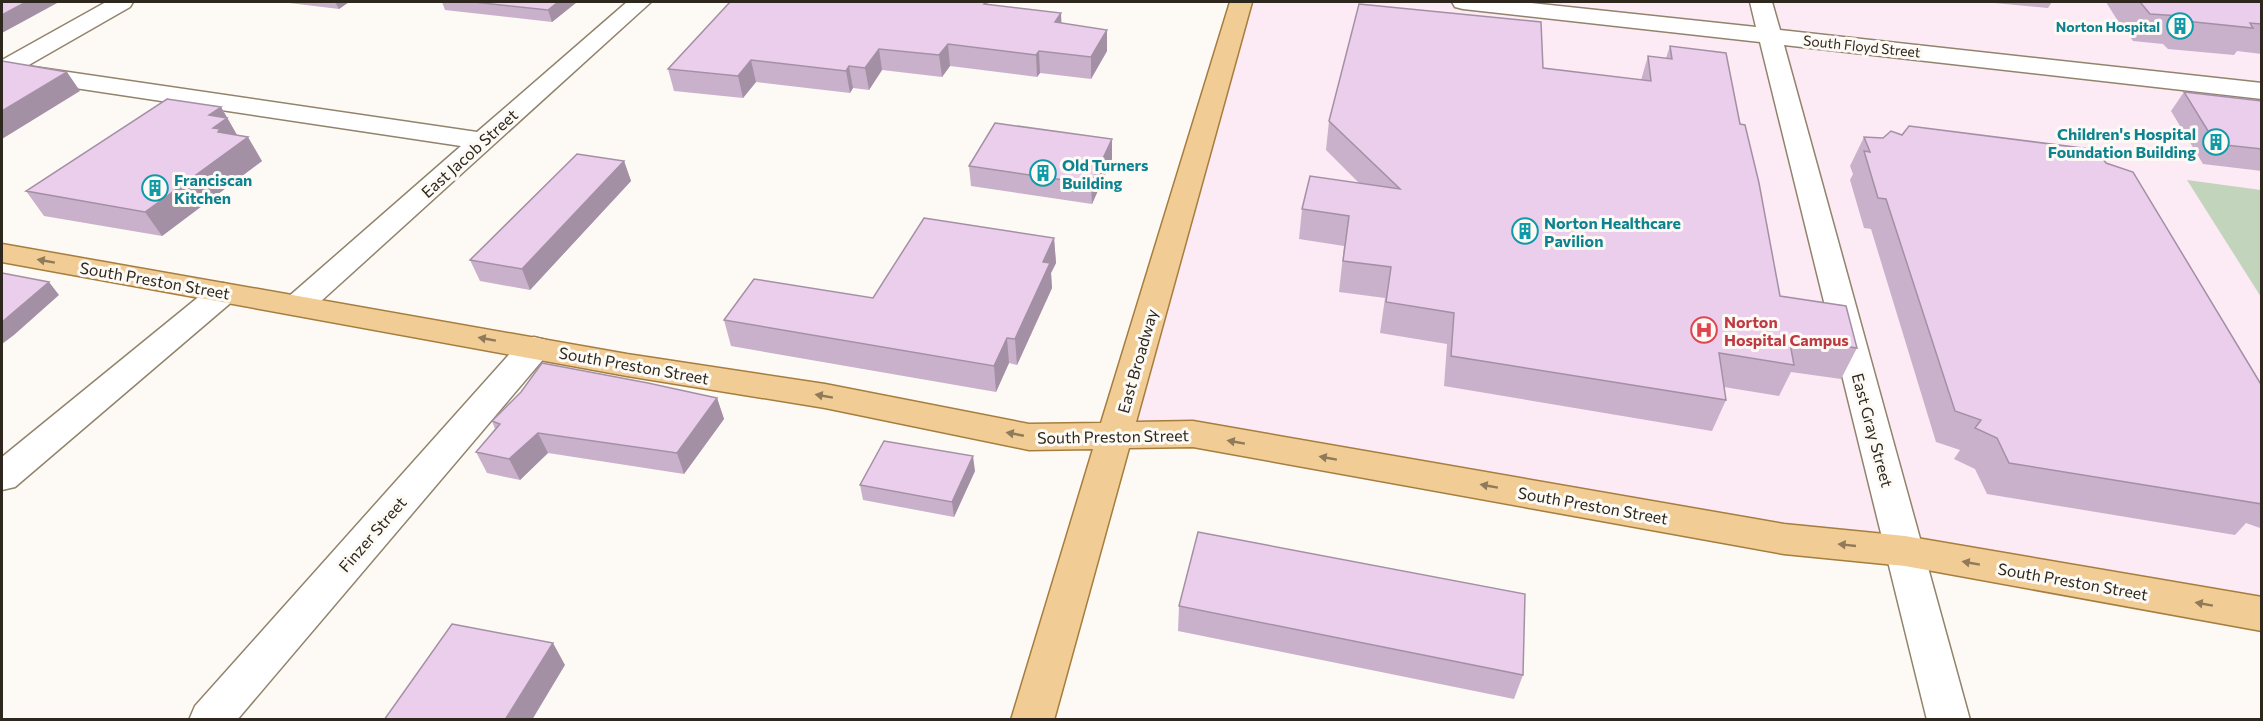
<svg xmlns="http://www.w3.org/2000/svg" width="2263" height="721" viewBox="0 0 2263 721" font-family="Commissioner,sans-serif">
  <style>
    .medical { fill: #fceaf5 }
    .green { fill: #c3d4bd }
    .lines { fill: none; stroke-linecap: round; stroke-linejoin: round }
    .minor-casing { stroke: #92836c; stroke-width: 3 }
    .primary-casing { stroke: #a67d3e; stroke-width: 3 }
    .minor { fill: #fff; fill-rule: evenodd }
    .primary { fill: #f1cd95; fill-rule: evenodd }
    .wall { fill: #c9b1cb }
    .shaded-wall { fill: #a490a5 }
    .building { fill: #eaceec; stroke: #a490a5; stroke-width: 1.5 }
    .oneway { fill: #8f7a59 }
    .labels { text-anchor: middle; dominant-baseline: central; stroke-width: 6; stroke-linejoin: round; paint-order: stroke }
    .far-culture-label { font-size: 14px; font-weight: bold; fill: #0d838f; stroke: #fdfaf5; text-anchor: end }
    .far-street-label { font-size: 14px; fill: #2d271d; stroke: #fdfaf5 }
    .culture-label { font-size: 16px; font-weight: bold; fill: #0d838f; stroke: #fdfaf5; text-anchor: start }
    .street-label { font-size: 16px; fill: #2d271d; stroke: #fdfaf5 }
    .health-label { font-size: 16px; font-weight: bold; fill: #be3a42; stroke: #fdfaf5; text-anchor: start }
  </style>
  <rect width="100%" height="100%" fill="#fdfaf5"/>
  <path class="medical" d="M1241,2h1020v614l-1068,-182 -78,2z"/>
  <path class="green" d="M2187,180l74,10v107z"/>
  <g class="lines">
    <g class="minor-casing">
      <path id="minor" d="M106,2h27l-3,5 -103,59 450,66 150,-130h24l-342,310 -11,3 -11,-3 -5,-7 5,-7 174,-152 -459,-69v-17z
        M1452,2h69l235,25 -6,-25h22l8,28 482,53v16l-478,-54 186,675h-43l-167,-678 -297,-33 -8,-2z
        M223,283l11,3 5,7 -5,7 -219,187 -13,3v-33l210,-171z
        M534,337l12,3 4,8 -4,8 -309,364h-48l6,-14 327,-366z"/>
    </g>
    <g class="primary-casing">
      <path id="primary" d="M1230,2h22l-116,420 57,-1 591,103 121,12 357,61v34l-357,-65 -121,-12 -591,-107 -64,1 -75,272h-43l82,-271 -64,1 -204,-42 -198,-32 -625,-114v-18l625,110 198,30 204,40 72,-1z"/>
    </g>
    <use href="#minor" class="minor"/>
    <use href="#primary" class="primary"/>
  </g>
  <path class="wall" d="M281,2h68l-10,7z
    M442,2h135l-25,20 -107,-12z
    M730,2h257l1,2 74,19 45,28 -16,28 -51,-6 -3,4 -87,-11 -8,11 -60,-7 -13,20 -16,-2 -3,5 -94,-11 -13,16 -69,-7 -6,-22z
    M1984,2h68l-4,6z
    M2106,2h156v52l-25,-3 -3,4 -66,-6 -5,-5 -30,-3 -17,-23z
    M1670,46l70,78 40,172 77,52 -16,31 -50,-7 -12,24 -55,-9 2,13 -14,31 -268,-45 3,-42 -67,-11 5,-35 -46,-6 5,-46 -45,-7 3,-30 57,-26 -33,-33 3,-29 312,-41 7,-24 18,2z
    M2184,92l78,9v70l-59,-7 -32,-53z
    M221,107l16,28 25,26 -100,75 -118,-20 -18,-25z
    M1902,135l204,28 156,223v141l-2,1 -14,-5 -11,12 -248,-41 -12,-25 -21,-10 6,-9 -24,-8 -65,-213 -7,-1 -14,-48 3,-6 -3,-8 14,-29 19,1z
    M1112,139v20l-20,45 -121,-18 -2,-20z
    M624,161l7,20 -101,109 -50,-9 -10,-21z
    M1054,238l2,25 -5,10 1,15 -35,77 -8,-2 -13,29 -265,-46 -7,-26 149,-22z
    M717,398l7,21 -40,55 -136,-21 -28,27 -33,-7 -11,-21 19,-23 -3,-8z
    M975,471l-21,46 -91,-17 -3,-15z
    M1179,606l344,69 -9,24 -336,-68z"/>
  <path class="shaded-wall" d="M26,2h33l-57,31v-18z
    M335,2h14l-10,7z
    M558,2h19l-25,20 -4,-12z
    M1061,13l1,21 -7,-12z
    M1107,30v21l-16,28v-22z
    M948,44l2,22 -8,11 -3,-22z
    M879,49l3,21 -13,20 -4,-22z
    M1039,51l1,22 -3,4 -1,-22z
    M751,60l5,22 -13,16 -5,-22z
    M849,66l4,22 -3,5 -4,-22z
    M67,72l13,19 -78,48v-28z
    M221,107l20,35 7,-5 14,24 -100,75 -17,-24 68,-84 -4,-13z
    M1112,139v20l-20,45 -1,-20z
    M624,161l7,20 -101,109 -8,-21z
    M1054,238l2,25 -5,10 1,15 -35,77 -2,-26 28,-77z
    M49,282l10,13 -45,40 -12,9v-22z
    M1007,338l2,25 -13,29 -2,-26z
    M717,398l7,21 -40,55 -7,-21z
    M538,433l10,20 -28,27 -11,-21z
    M973,456l2,15 -21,46 -2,-15z
    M553,643l12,22 -33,55h-27z"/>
  <path class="building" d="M2,2h24l-24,13z
    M474,2h84l-10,8z
    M730,2h256l-2,2 77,9 -6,9 52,8 -16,27 -52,-6 -3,4 -88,-11 -9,11 -60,-6 -14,19 -16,-2 -3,5 -95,-11 -13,16 -70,-7z
    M2140,2h122v22l-12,-1 3,5 -68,-7 -4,-5 -31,-2z
    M1359,4l182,18 2,46 108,13 -3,-25 24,3 -2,-13 56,7 14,71 5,1 14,58 21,113 66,10 11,42 -68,-10 5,27 -75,-12 7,47 -275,-44 3,-43 -68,-11 5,-35 -48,-6 6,-45 -47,-7 8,-33 90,13 -71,-68z
    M2,61l65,11 -65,39z
    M2184,92l78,9v48l-46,-5z
    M167,99l54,8 -12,8 18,3 -14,10 7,1 -2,3 30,5 -103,75 -119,-21z
    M995,123l117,16 -21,45 -122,-18z
    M1909,126l189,24 8,13 27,9 129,214v118l-253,-41 -12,-25 -22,-10 6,-8 -26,-9 -69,-212 -8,-1 -14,-47 6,1 -6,-15 19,1 8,-7 11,4z
    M577,154l47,7 -102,108 -52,-9z
    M924,218l130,20 -11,24 7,1 -35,76 -8,-1 -13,28 -270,-46 30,-41 119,19z
    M2,273l47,9 -47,40z
    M542,363l106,20 69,15 -40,55 -139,-20 -29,26 -33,-7 24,-28 -8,-3 29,-29z
    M884,441l89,15 -21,46 -92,-17z
    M1198,532l327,62 -2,81 -344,-69z
    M452,624l101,19 -48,77h-121z"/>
  <defs><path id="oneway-solid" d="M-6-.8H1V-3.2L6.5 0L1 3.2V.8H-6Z" transform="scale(1.5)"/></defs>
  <g class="oneway">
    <use href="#oneway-solid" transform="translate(46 261) rotate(-170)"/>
    <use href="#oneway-solid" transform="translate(487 339) rotate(-170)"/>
    <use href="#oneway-solid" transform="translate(824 396) rotate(-170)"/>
    <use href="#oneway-solid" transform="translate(1015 434) rotate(-169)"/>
    <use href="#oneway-solid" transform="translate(1236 442) rotate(-170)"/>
    <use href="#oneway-solid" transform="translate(1328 458) rotate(-170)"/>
    <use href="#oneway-solid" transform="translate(1489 486) rotate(-170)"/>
    <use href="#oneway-solid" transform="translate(1847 545) rotate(-174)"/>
    <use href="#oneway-solid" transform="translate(1971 563) rotate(-170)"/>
    <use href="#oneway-solid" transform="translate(2204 604) rotate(-170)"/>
  </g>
  <defs>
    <g id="building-ring" transform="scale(1.35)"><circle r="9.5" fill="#fdfaf5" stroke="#0f9aa8" stroke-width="1.5"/><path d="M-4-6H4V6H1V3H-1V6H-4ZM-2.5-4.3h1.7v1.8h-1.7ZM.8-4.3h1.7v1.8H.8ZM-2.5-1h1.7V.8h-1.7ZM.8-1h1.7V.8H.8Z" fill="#0f9aa8"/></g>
    <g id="hospital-ring" transform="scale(1.35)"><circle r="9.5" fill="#fdfaf5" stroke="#e0444e" stroke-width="1.5"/><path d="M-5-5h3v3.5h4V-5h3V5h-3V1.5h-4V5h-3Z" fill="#e0444e"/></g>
  </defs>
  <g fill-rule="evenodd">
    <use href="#building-ring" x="2180" y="26"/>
    <use href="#building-ring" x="2216" y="142"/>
    <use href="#building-ring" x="1043" y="173"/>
    <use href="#building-ring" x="155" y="188"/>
    <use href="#building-ring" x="1525" y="231"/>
    <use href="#hospital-ring" x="1704" y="330"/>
  </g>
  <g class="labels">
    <g class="far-culture-label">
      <text x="2160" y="26">Norton Hospital</text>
    </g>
    <g class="far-street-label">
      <text transform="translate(1862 46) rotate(6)">South Floyd Street</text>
    </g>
    <g class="culture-label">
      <text x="2196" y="133" text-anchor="end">Children's Hospital<tspan x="2196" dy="18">Foundation Building</tspan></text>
      <text x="1062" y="164">Old Turners<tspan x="1062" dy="18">Building</tspan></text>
      <text x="174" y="179">Franciscan<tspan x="174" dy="18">Kitchen</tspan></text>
      <text x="1544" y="222">Norton Healthcare<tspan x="1544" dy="18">Pavilion</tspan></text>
    </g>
    <g class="street-label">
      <text transform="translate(469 153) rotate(-42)">East Jacob Street</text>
      <text transform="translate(155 280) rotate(10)">South Preston Street</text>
      <text transform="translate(1137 361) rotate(-74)">East Broadway</text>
      <text transform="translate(634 365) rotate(10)">South Preston Street</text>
      <text transform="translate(1873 430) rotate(75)">East Gray Street</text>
      <text transform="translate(1113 436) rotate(-1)">South Preston Street</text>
      <text transform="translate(1593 505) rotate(10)">South Preston Street</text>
      <text transform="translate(372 534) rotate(-49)">Finzer Street</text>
      <text transform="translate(2073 581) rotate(10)">South Preston Street</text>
    </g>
    <g class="health-label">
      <text x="1724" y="321">Norton<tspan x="1724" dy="18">Hospital Campus</tspan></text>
    </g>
  </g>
  <rect width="2263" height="721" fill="none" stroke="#2d271d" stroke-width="6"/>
</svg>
